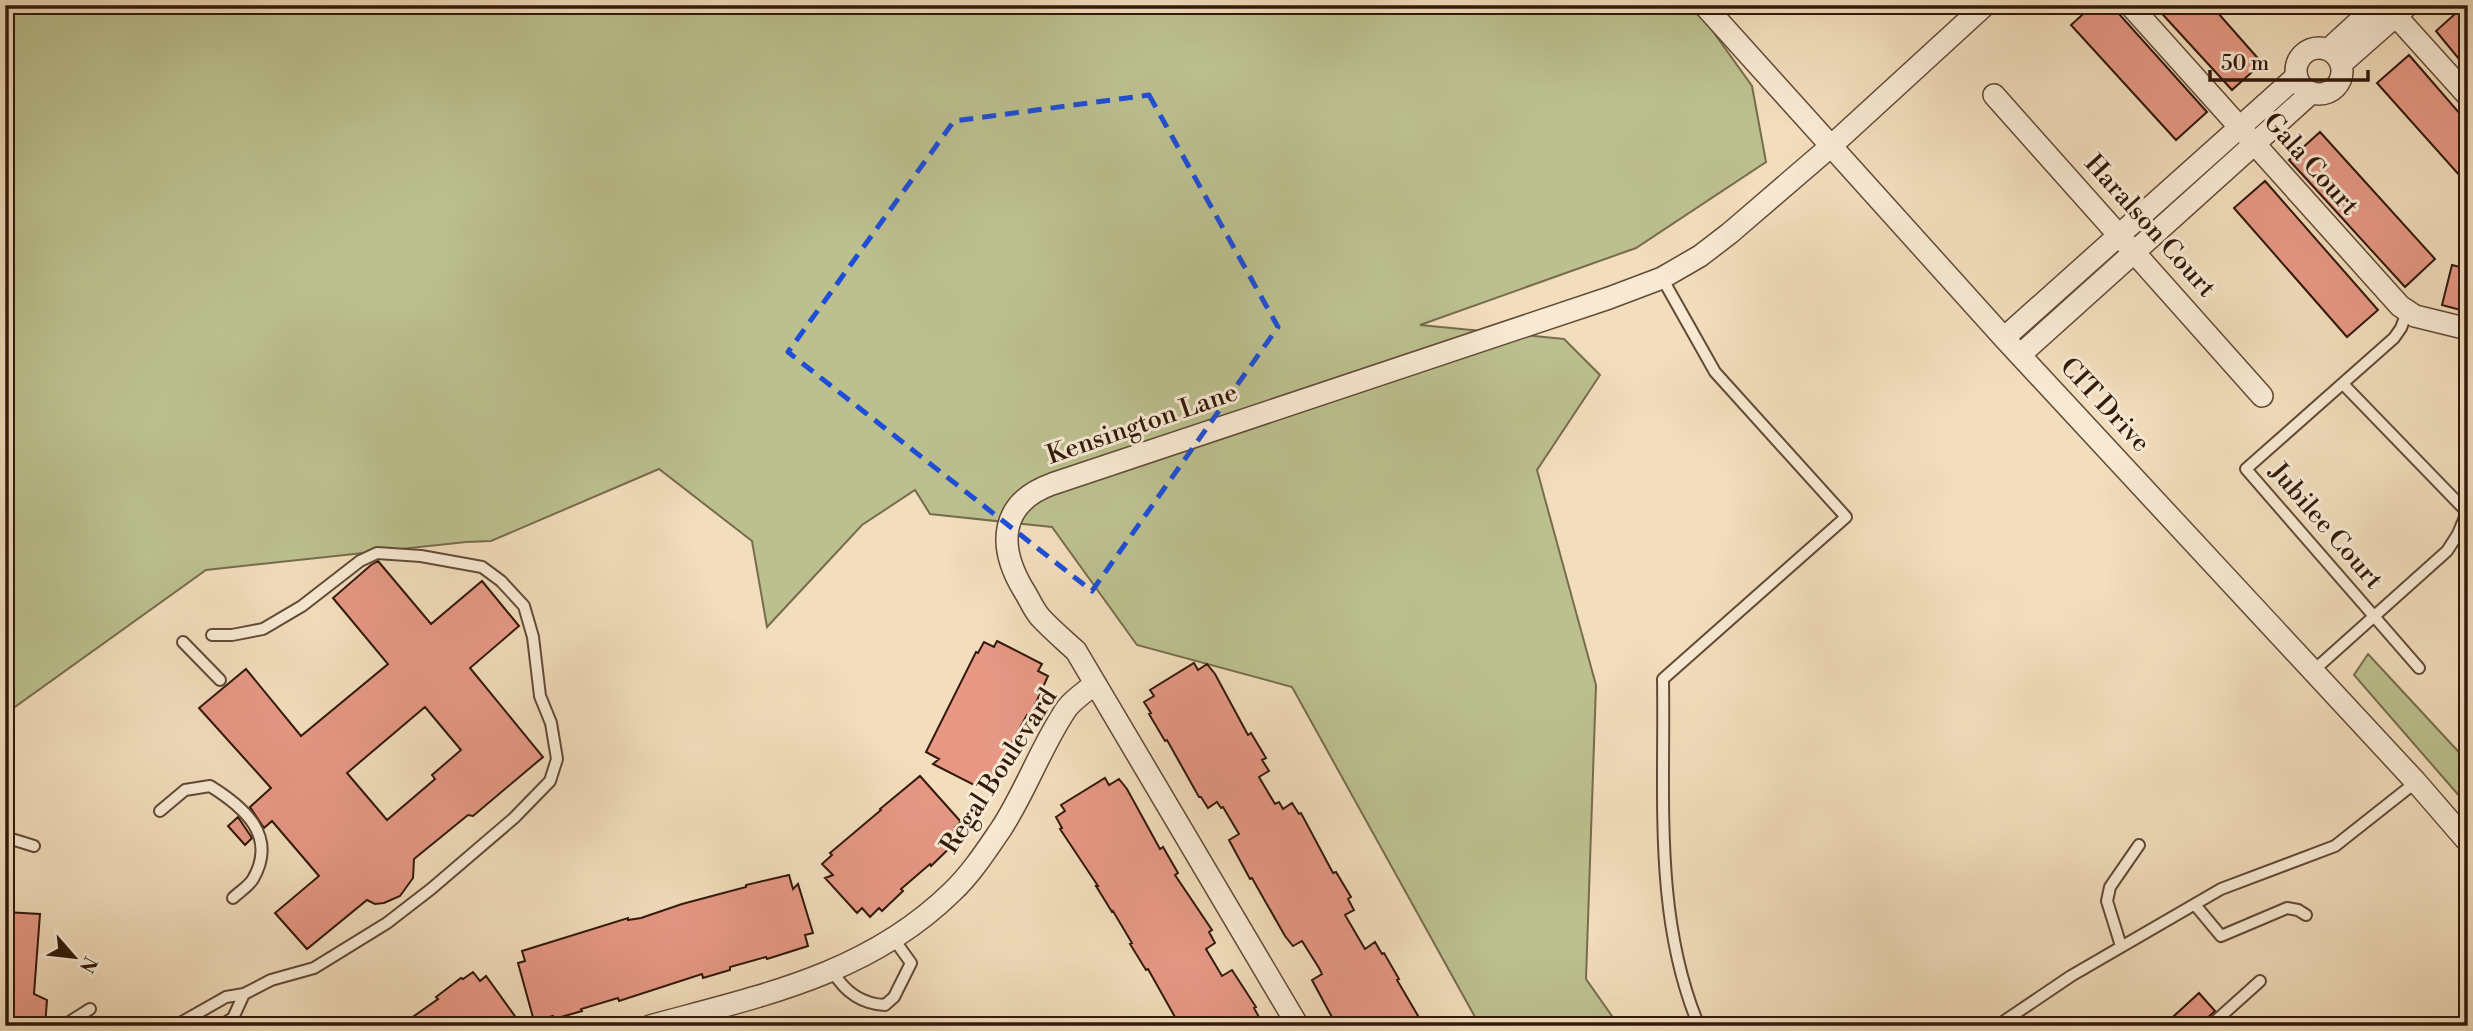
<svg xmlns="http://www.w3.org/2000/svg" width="2473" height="1031" viewBox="0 0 2473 1031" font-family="'Libre Bodoni',serif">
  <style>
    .green { fill: #bcc08f; stroke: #776c4c; stroke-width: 2 }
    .building { fill: #e69885; stroke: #32190a; stroke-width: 2; fill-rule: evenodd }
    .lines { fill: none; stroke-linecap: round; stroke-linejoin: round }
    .lane-casing { stroke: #624a36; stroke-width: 14 }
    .street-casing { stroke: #624a36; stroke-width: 24 }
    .lane { stroke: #f7e9d3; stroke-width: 10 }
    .street { stroke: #f7e9d3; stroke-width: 21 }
    .marked { fill: none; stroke: #1d4ed8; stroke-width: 5; stroke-dasharray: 14 9; stroke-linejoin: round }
    .labels { text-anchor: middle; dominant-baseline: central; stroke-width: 6; stroke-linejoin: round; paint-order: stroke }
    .street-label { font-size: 26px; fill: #32190a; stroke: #f7e9d3 }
  </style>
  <rect width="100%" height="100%" fill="#f2ddbc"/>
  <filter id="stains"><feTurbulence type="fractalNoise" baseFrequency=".00286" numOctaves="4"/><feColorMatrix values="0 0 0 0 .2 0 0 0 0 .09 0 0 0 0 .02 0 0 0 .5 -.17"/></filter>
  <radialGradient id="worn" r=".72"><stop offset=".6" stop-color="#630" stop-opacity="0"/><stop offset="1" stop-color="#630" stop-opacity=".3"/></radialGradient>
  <path class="green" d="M5,5h1689l58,81 14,76 -130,86 -216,77 144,14 36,36 -63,95 59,215 -10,294 33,47h-139l-188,-339 -155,-42 -85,-118 -122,-13 -15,-24 -53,35 -95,102 -15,-86 -93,-72 -168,72 -25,1 -260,28 -201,144z
    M2368,654l100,108v44l-114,-131z"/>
  <path class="building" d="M2093,5h18l96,107 -31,28 -105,-115z
    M2154,5h57l51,58 -30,27z
    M2465,5h3v65l-32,-39z
    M2409,55l59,68v62l-91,-102z
    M2320,132l115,127 -30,28 -116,-127z
    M2265,181l113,129 -31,27 -113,-129z
    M2452,265l16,4v43l-26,-7z
    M378,561l53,63 51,-43 37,45 -49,42 73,89 -70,59 -5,-1 -54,44 -1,19 -13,18 -16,7 -9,1 -8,-4 -60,49 -32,-36 44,-37 -47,-55 -8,7 -14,-21 21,-19 -72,-80 47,-39 55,67 87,-72 -55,-66 38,-33zM425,707l36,43 -29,25 3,4 -48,41 -40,-47z
    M997,641l45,23 -4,7 10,5 -18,40 -3,-1 -18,33 3,2 -14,25 -3,-1 -6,11 -10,-5 -3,6 -43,-22 6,-5 -13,-7 50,-100 2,1 6,-11 10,5z
    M1194,663l4,7 9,-6 8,10 33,61 3,-2 15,25 -4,2 7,11 -10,6 16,27 4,-2 4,7 9,-6 7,11 2,-1 32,60 3,-1 15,25 -3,2 6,11 -9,5 20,34 10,-7 7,12 2,-1 15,26 -2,1 27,46h-84l-5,-8 -2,1 -21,-39 10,-6 -3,-6 -17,-27 -9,5 -8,-10 -33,-58 -2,1 -21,-39 10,-6 -16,-27 -2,1 -4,-6 -9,6 -7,-11h-2l-32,-57 -2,1 -16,-27 2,-1 -7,-11 10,-6 -4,-6z
    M920,776l41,46 -6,5 8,8 -32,31 -1,-2 -29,25 2,2 -21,20 -3,-3 -9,9 -8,-9 -5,5 -32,-35 8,-3 -11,-11 10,-9 -2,-2 51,-43 -1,-1z
    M1105,778l4,7 10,-6 8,10 33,60 3,-2 15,26 -3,2 37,55 -3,2 6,11 -9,6 16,27 10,-6 24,37 -2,1 6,11 -11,7h-69l-32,-57 -2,1 -16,-26 2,-1 -19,-32 -1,1 -16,-26h2l-38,-57 2,-1 -6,-11 9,-6 -4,-6z
    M238,817l14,21 -7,7 -17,-19z
    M789,875l4,14 5,-5 15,49 -8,2 3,11 -41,13 -1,-2 -36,10v3l-27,8 -1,-4 -83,27 -1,-3 -37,11 1,2 -28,8 -1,-3 -19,5 -16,-58 7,-2 -3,-10 106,-33v2l13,-2 41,-14 64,-17v-2z
    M5,912l35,2 -6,80 13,6 -2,26h-40z
    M473,972l7,9 6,-5 36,50h-122l38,-27 -2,-2 25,-19 2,1z
    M2199,993l16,18 -11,10 -2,5h-39z"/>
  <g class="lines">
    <g class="lane-casing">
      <path id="lane" d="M1662,278l53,94 131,145 -183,162c2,116 -10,238 36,347
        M2407,312l-6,16 -7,10 -148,131 173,199
        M2343,384l124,128
        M212,635h20l31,-6 39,-23 58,-45 17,-8 44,3 61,11 19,14 23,25 9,31 7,59 11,27 6,36 -7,22 -36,37 -83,71 -44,34 -73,45 -43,12 -27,14
        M183,642l37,38
        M2313,671l134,-120 11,-17 10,-24
        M160,811l25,-21 25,-4c34,21 68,50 43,93 -4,7 -14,13 -20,19
        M5,837l29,9
        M2196,906l25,30 66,-28 11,2 8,5
        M2121,946l-14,-45 3,-14 29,-42
        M833,972c12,20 28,32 52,33l9,-8 17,-34 -18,-25
        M63,1026l27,-17
        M175,1026l51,-29 18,-3 -11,24 -13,8
        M1997,1026l74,-50 150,-87 114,-43 81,-64
        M2210,1026l50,-45"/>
    </g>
    <g class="street-casing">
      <path id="street" d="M1704,5l300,333 412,444 52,60
        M2130,5l270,301 15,10 53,13
        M2386,5l82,91
        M2296 71a23 23 0 1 1 46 0a23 23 0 1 1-46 0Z
        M2329,49l48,-44
        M2341,64l67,-59
        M1994,95l268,301
        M2004,338l292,-261
        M2020,355l291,-262
        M650,1026c110,-30 217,-51 302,-134 19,-18 34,-41 49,-63 25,-38 40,-83 66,-121 7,-9 19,-17 28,-24
        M1298,1026l-222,-375c-12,-11 -25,-22 -36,-34 -7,-8 -11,-19 -17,-28 -26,-44 -23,-86 29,-105l557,-186 53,-20 38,-22 30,-23 100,-86 155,-142"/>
    </g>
    <use href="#lane" class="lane"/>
    <use href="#street" class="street"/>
  </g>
  <path class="marked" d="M1149,95l129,232 -186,264 -304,-239 166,-231z"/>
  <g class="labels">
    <g class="street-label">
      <text transform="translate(2311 164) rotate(48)">Gala Court</text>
      <text transform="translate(2150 226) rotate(48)">Haralson Court</text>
      <text transform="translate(2105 405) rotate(47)">CIT Drive</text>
      <text transform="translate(1142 424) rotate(-19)">Kensington Lane</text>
      <text transform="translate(2326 526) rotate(49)">Jubilee Court</text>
      <text transform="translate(999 771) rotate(-57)">Regal Boulevard</text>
    </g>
  </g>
  <rect width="2473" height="1031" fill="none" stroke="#f2ddbc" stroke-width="28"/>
  <rect x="7" y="7" width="2459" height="1017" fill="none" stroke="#32190a" stroke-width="3.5"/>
  <rect x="14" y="14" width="2445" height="1003" fill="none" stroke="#32190a" stroke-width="2"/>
  <g transform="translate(74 957) rotate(118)" stroke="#f7e9d3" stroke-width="5" paint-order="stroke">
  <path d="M0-5L12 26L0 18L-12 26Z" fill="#32190a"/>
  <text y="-10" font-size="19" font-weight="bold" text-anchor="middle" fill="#32190a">N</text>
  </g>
  <path d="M2210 70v10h158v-10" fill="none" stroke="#32190a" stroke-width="3.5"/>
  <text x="2221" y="70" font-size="21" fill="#32190a" stroke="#f7e9d3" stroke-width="5" paint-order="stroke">50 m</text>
  <rect width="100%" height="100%" filter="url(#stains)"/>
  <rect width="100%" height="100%" fill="url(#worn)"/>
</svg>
